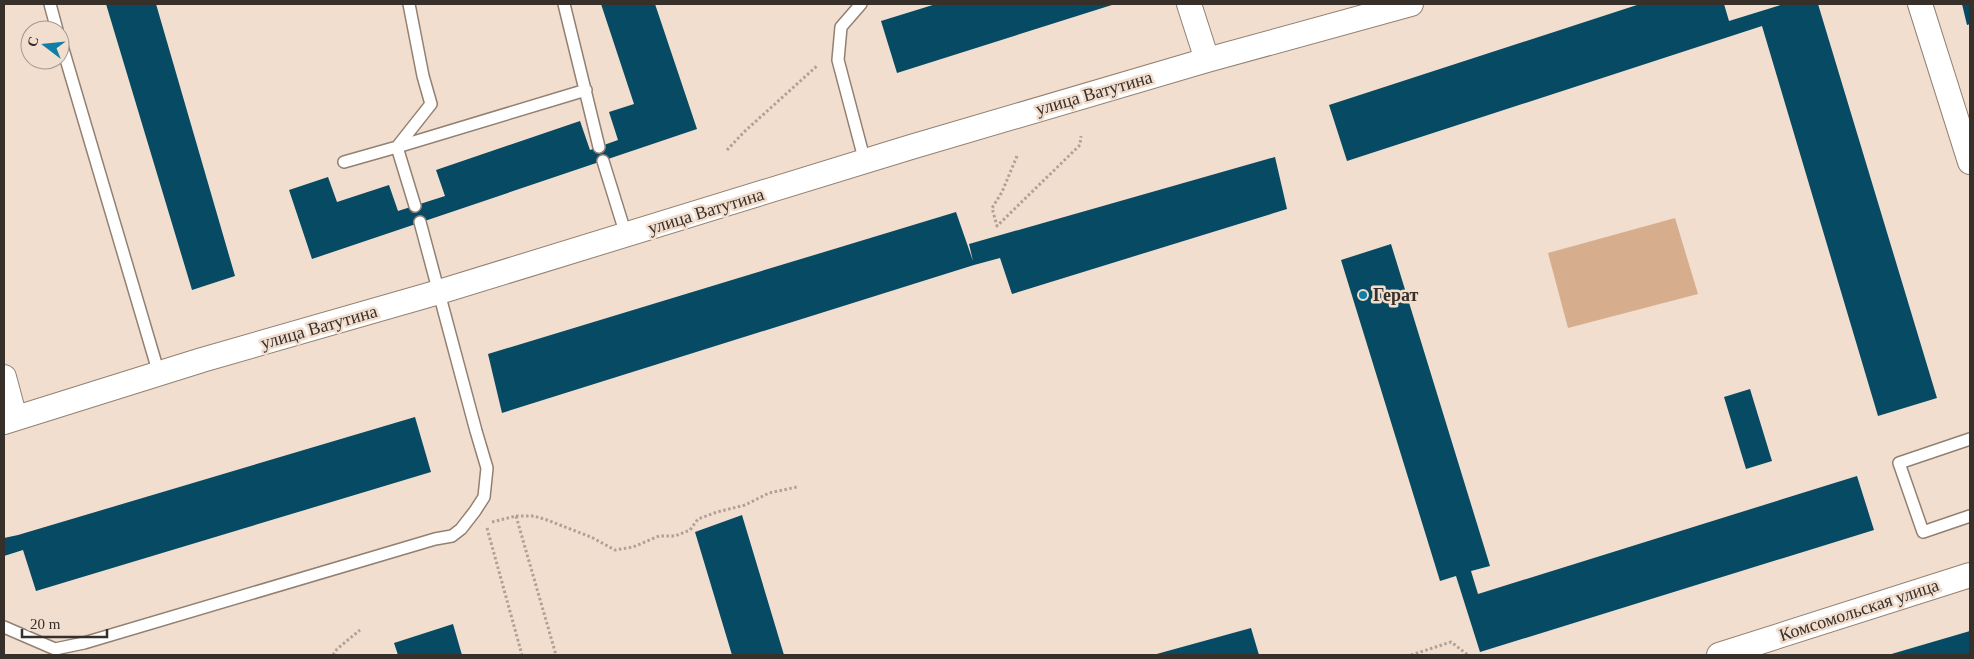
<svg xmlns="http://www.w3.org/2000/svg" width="1974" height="659" viewBox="0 0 1974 659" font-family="Georgia,serif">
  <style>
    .green { fill: #d6ae8d }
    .building { fill: #074a63 }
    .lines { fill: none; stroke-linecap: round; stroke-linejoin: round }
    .service-casing { stroke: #928072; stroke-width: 14 }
    .minor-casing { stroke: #928072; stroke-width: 26 }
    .path { stroke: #b0a195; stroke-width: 3; stroke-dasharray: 2.5 2.5; stroke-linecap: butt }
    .service { stroke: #fff; stroke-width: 11 }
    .minor { stroke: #fff; stroke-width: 24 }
    .poi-dot { fill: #107fa7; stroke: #f2decf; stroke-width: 2 }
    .labels { text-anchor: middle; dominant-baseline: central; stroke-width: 5; stroke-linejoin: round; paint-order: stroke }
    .street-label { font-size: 18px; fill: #372f29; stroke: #f2decf }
    .poi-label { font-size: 18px; font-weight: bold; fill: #372f29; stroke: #f2decf; text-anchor: start }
  </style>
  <rect width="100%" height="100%" fill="#f2decf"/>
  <path class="green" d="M1675,218l23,76 -130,34 -20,-75z"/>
  <path class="building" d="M106,4h50l79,272 -43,14z
    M601,4h54l42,125 -385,130 -23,-69 39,-13 9,25 52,-17 9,26 47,-15 -9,-26 144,-49 10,29 28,-10 -9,-28 25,-8z
    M936,4h179l-218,69 -16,-52z
    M1640,4h84l5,17 55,-17h34l119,394 -59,18 -116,-390 -415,135 -18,-56z
    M1962,4h8v20l-3,1z
    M1275,157l12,52 -275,85 -12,-36 -26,7 -472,148 -14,-59 468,-142 17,49 -4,-17z
    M1391,244l99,322 -19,5 7,23 379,-118 17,54 -394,122 -24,-76 -16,5 -99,-321z
    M1750,389l22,72 -26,8 -22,-72z
    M415,417l16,55 -395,119 -13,-41 -19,6v-18l14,-3z
    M742,515l42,140h-52l-37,-123z
    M453,624l9,31h-64l-4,-12z
    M1251,628l8,27h-106z
    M1970,631v24h-82z"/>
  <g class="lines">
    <g class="service-casing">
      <path id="service" d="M50,4l7,26
        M409,4l14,72 8,28 -34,43 18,59
        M564,4l35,143
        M861,4l-20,23 -3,33 27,102
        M60,39l99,335
        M603,161l23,74
        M344,162l53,-15 189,-57
        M1970,439l-71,24 24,69 47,-16
        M4,627l51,22 29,-6 351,-104 17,-3 9,-7 14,-18 9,-14 3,-29 -11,-37 -56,-209"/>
    </g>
    <g class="minor-casing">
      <path id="minor" d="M1189,4l18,56
        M1920,4l50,158
        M4,377l11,41
        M4,422l198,-62 237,-68 472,-145 296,-87 204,-56
        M1719,655l251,-80"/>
    </g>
    <path class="path" d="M727,150l17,-18 74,-67
      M1017,156l-15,36 -10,16 5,18 83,-81 1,-9
      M516,516h18l13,4 44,17 24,13 18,-3 26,-11h16l15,-6 8,-11 19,-7 28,-7 24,-12 28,-6
      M492,522l24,-6 40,139
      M487,528l35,127
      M333,655l4,-6 23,-19
      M1411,655l40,-13 17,13"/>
    <use href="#service" class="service"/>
    <use href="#minor" class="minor"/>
  </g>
  <circle class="poi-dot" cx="1363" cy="295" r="5"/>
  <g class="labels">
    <g class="street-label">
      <text transform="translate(1094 93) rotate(-16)">улица Ватутина</text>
      <text transform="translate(706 211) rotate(-17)">улица Ватутина</text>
      <text transform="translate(319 327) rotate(-16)">улица Ватутина</text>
      <text transform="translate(1859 610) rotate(-18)">Комсомольская улица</text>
    </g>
    <g class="poi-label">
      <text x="1373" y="295">Герат</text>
    </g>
  </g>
  <rect width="1974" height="659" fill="none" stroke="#372f29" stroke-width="10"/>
  <g transform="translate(45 45) rotate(286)"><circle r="24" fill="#f2decf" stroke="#a7988d"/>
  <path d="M0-4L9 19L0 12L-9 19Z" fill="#107fa7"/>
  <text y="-8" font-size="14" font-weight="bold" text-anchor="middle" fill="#372f29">С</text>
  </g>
  <path d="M22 629v8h85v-8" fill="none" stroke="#372f29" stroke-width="2.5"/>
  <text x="30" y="629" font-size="15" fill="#372f29" stroke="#f2decf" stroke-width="4" paint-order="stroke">20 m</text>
</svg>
